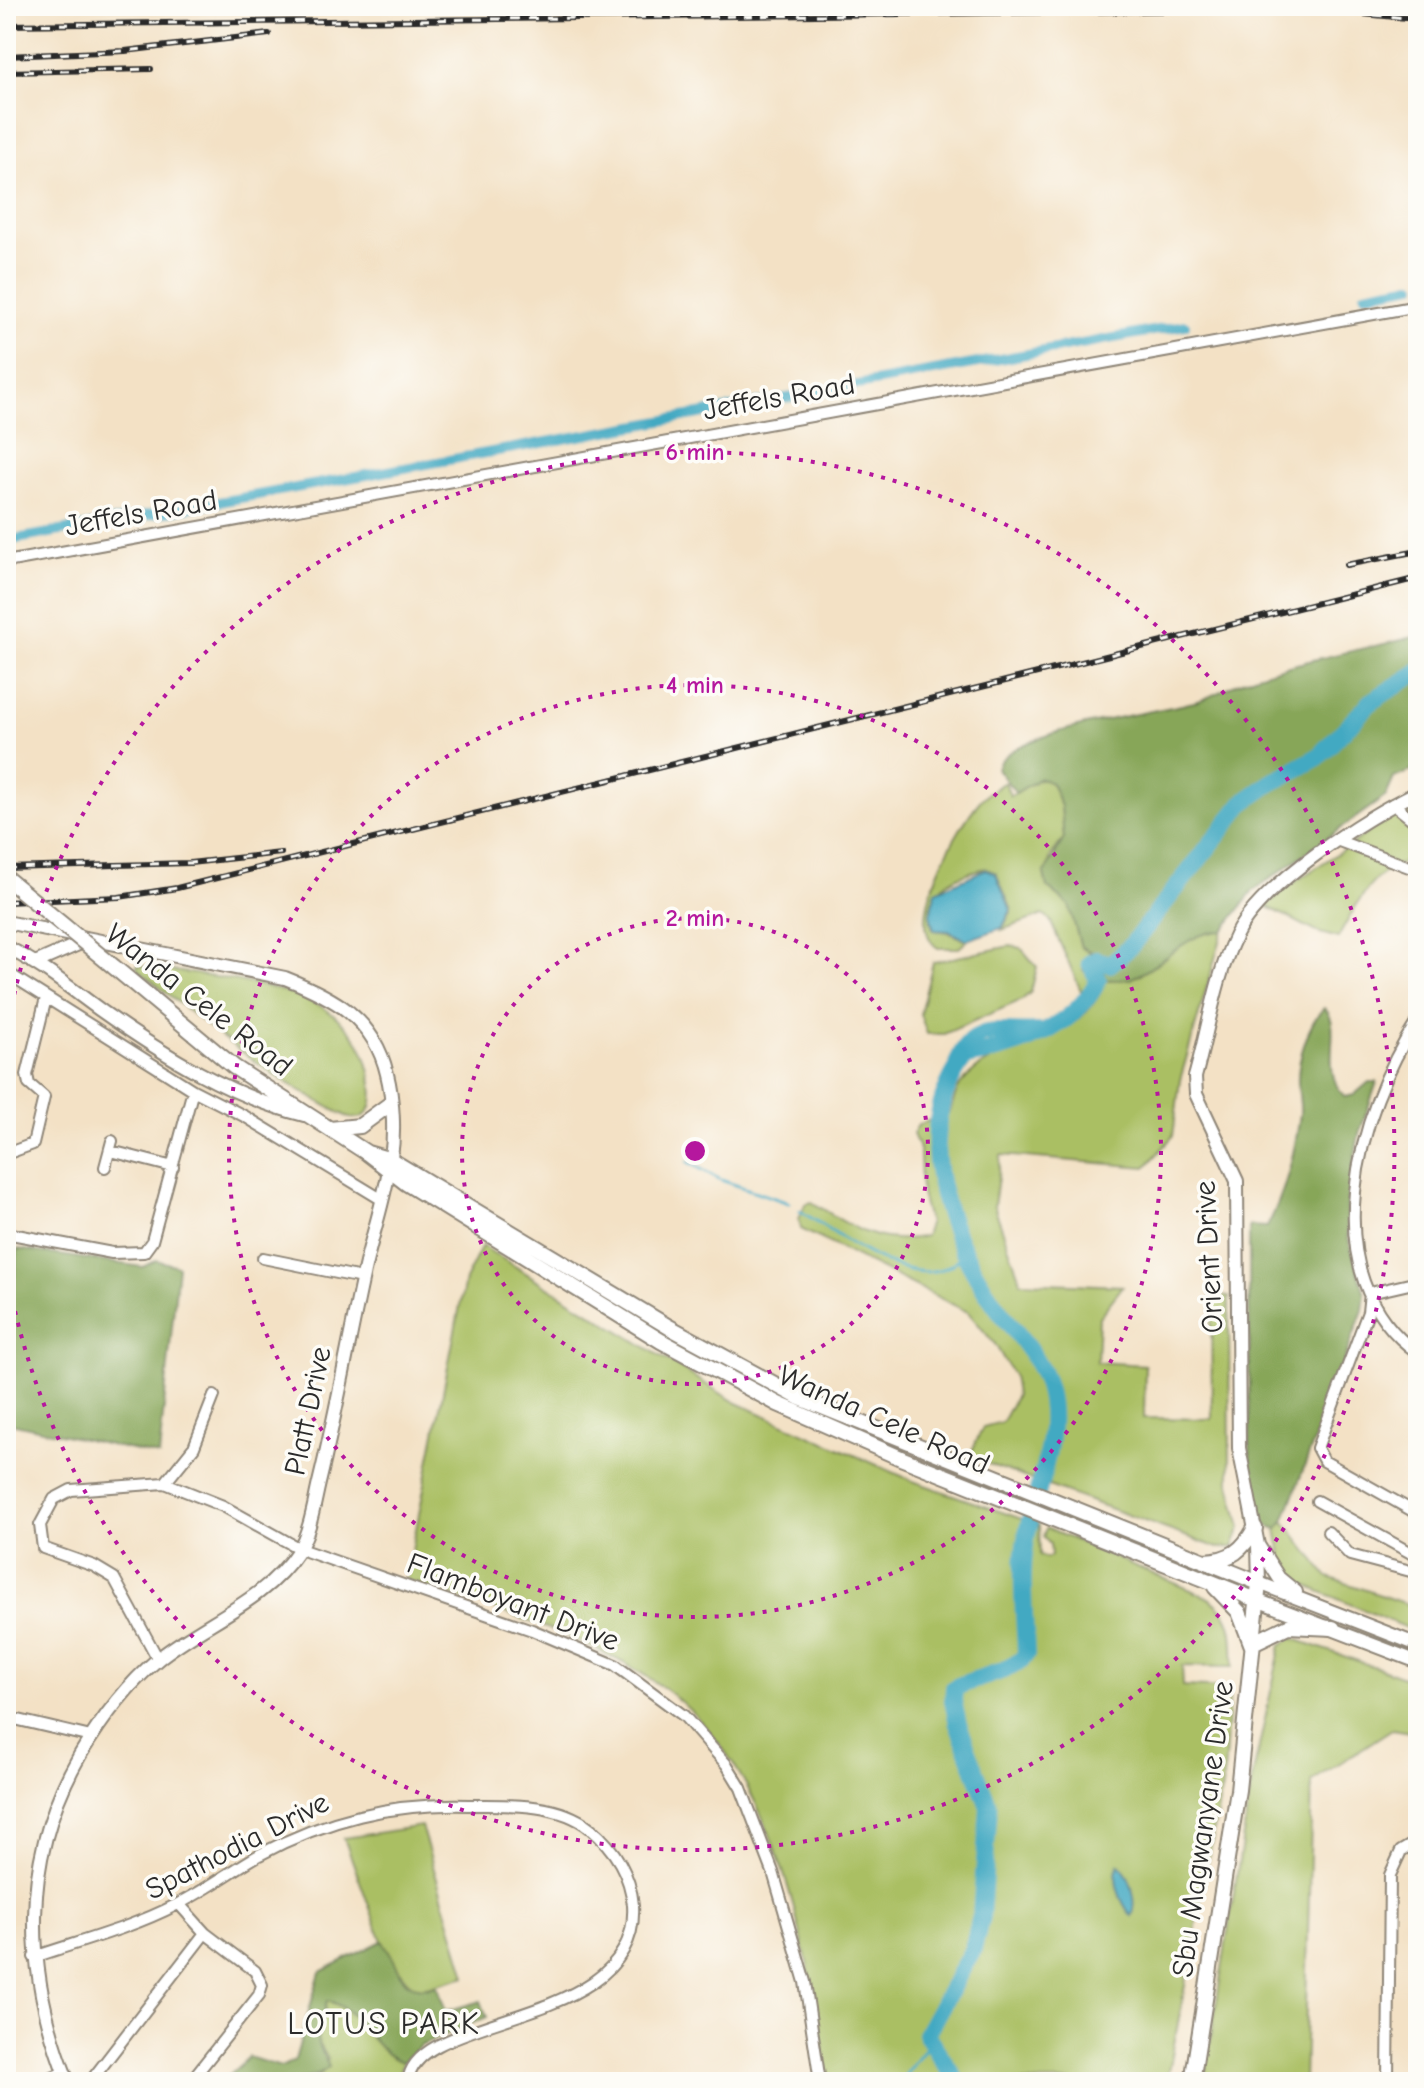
<svg xmlns="http://www.w3.org/2000/svg" width="1424" height="2088" viewBox="0 0 1424 2088" font-family="'Comic Neue',sans-serif">
  <style>
    .green { fill: #aabf63; stroke: #6a7547; stroke-width: 2 }
    .forest { fill: #87a659; stroke: #596842; stroke-width: 2 }
    .water { fill: #42a9c2; stroke: #366a76; stroke-width: 2 }
    .lines { fill: none; stroke-linecap: round; stroke-linejoin: round }
    .stream { stroke: #42a9c2; stroke-width: 3 }
    .canal { stroke: #42a9c2; stroke-width: 10 }
    .river { stroke: #42a9c2; stroke-width: 18 }
    .minor-casing { stroke: #8f8678; stroke-width: 14 }
    .tertiary-casing { stroke: #8f8678; stroke-width: 16 }
    .secondary-casing { stroke: #8f8678; stroke-width: 18 }
    .minor { stroke: #fff; stroke-width: 10 }
    .tertiary { stroke: #fff; stroke-width: 12 }
    .secondary { stroke: #fff; stroke-width: 14 }
    .rail-casing { stroke: #2b2b2b; stroke-width: 6 }
    .rail { stroke: #fdfcf7; stroke-width: 3; stroke-dasharray: 9; stroke-linecap: butt }
    .secondary-bridge-casing { stroke: #8f8678; stroke-width: 18; stroke-linecap: butt }
    .secondary-bridge { stroke: #fff; stroke-width: 14 }
    .ring { fill: none; stroke: #b5179e; stroke-width: 4; stroke-dasharray: 4 8 }
    .labels { text-anchor: middle; dominant-baseline: central; stroke-width: 7; stroke-linejoin: round; paint-order: stroke }
    .street-label { font-size: 30px; fill: #2b2b2b; stroke: #fdfcf7 }
    .neighbourhood-label { font-size: 32px; letter-spacing: 2px; fill: #2b2b2b; stroke: #fdfcf7 }
    .centre { fill: #b5179e; stroke: #fdfcf7; stroke-width: 4 }
    .ring-label { font-size: 24px; text-anchor: middle; font-weight: bold; fill: #b5179e; stroke: #fdfcf7; stroke-width: 7; stroke-linejoin: round; paint-order: stroke }
  </style>
  <rect width="100%" height="100%" fill="#fdfcf7"/>
  <filter id="ink" filterUnits="userSpaceOnUse"><feTurbulence type="fractalNoise" baseFrequency=".0125" numOctaves="2"/><feDisplacementMap in="SourceGraphic" scale="16" xChannelSelector="R" yChannelSelector="G"/><feConvolveMatrix kernelMatrix="1 2 1 2 8 2 1 2 1" color-interpolation-filters="sRGB"/></filter>
  <filter id="wash" filterUnits="userSpaceOnUse"><feTurbulence type="fractalNoise" baseFrequency=".006" numOctaves="4" result="noise"/><feDisplacementMap in="SourceGraphic" scale="32" xChannelSelector="R" yChannelSelector="G"/><feGaussianBlur stdDeviation="1.8" result="paint"/><feColorMatrix in="noise" values="0 0 0 0 0 0 0 0 0 0 0 0 0 0 0 0 0 1.4 0 .05"/><feComposite in="paint" operator="in"/></filter>
  <g filter="url(#wash)">
    <rect width="100%" height="100%" fill="#f3e1c5"/>
    <path class="green" d="M1041,778l10,5 10,23 3,32 -14,19 -3,30 22,18 12,42 13,8 -10,3 -1,12 8,9 -1,5 -9,7 -31,-71 -7,-5 -41,15 10,-20 -16,-37 -10,-5c-33,7 -66,23 -53,62l15,2 19,9 -8,7h-21c-37,-24 21,-123 42,-147 6,-8 17,-14 25,-19l5,14z
      M1418,799v56c-9,9 -20,8 -29,14 -24,15 -38,46 -51,69l-21,-6 -51,-26 17,-16z
      M1208,931h15l-43,149 -7,56 -27,31 -145,-12 -7,51 27,76 102,4 -24,31 -2,45 48,3 -1,53 68,1 -1,-123h18l1,187 11,45 -8,19 -15,1 -249,-91 14,-30 19,-5 14,-27 -3,-20 -18,-31 -27,-32 -167,-83 -2,-10 6,-15 7,-2c36,23 68,46 113,34l4,-12 -8,-30 -1,-43 -7,-17 5,-9 32,-13c3,-9 6,-23 12,-29 44,-51 117,-31 144,-103l25,-1 55,-39z
      M1010,946l11,2 16,19 -6,25 -9,8 -78,34h-17l-7,-20 13,-52z
      M137,965c54,10 141,16 187,43 14,9 26,21 35,35 10,17 29,80 -9,75 -80,-39 -145,-93 -213,-149z
      M482,1246l253,156 178,79 126,44 1,30 6,3 5,-2 -1,-12 -7,-7 3,-9 159,68c30,16 29,42 28,71l-51,-1 1,20 47,2 -6,88 -57,306h-339c-22,-139 -50,-323 -179,-404 -74,-47 -161,-70 -243,-98l59,-300z
      M1284,1521l44,56 90,31v25l-125,-53 -9,-14 -7,-37z
      M1292,1638l126,44v51l-26,-4 -80,52 -8,301h-100l48,-303 29,-134z
      M421,1826l45,150 -47,13c-22,-11 -22,-30 -37,-48l-38,-103z
      M327,2001c33,7 44,52 76,61l-8,20h-88l14,-7 7,-16 -11,-19z"/>
    <path class="forest" d="M1418,636v132l-24,10 -8,18 -133,95 -30,40c-40,1 -57,34 -91,47 -8,3 -18,1 -26,2l-8,-25 -17,-8 -12,-42 -22,-18 -3,-13 20,-36 -3,-32 -10,-23 -11,-5 -24,15 -19,-24c5,-39 169,-57 204,-69 19,-7 36,-19 56,-25 52,-16 108,-26 161,-39z
      M1324,1008c21,18 -7,60 21,89l9,-2 15,-13h8l-18,52 -12,65 1,38 17,57 -2,16 -79,211 -7,8 -9,-3 -6,-8 -12,-46 -1,-246 18,1c18,-34 28,-75 33,-113 1,-11 -2,-21 -2,-31 -1,-22 10,-60 26,-75z
      M18,1249l125,18 13,-7 22,6 -19,190 -153,-34c0,-58 3,-115 12,-173z
      M382,1941c20,25 14,54 55,45l9,25 35,-10 6,16 -67,29 -17,16c-32,-9 -43,-55 -76,-61l-10,39 12,27c-24,21 -76,15 -108,15l28,-25 32,10 14,-7 25,-88z"/>
    <path class="water" d="M986,869l10,5 15,36 -9,18 -35,12 -18,-9 -15,-1 -4,-16 6,-23z
      M1119,1864c11,11 20,38 13,52 -11,-13 -21,-36 -13,-52z"/>
    <g class="lines">
      <path class="stream" d="M259,6l13,4 55,-4
        M665,6h61
        M1361,6l57,6
        M688,1162l33,18 68,23
        M800,1211c41,24 124,94 164,42
        M900,2082l27,-35v-7"/>
      <path class="canal" d="M1365,294l48,-9
        M6,541l1179,-216"/>
      <path class="river" d="M958,1062c15,-43 49,-26 80,-30
        M957,2082l-31,-48 47,-85 8,-33 8,-109 -31,-83 -5,-23 1,-13c20,-10 63,-17 72,-34 -1,-35 -6,-74 -1,-109 7,-50 36,-102 23,-155 -7,-31 -36,-61 -54,-87 -48,-70 -86,-171 -29,-246 50,-8 111,-29 133,-77l-8,-17 6,-3 14,4 20,-17 113,-144 28,-20 47,-26 54,-56 46,-29"/>
    </g>
  </g>
  <g filter="url(#ink)">
    <g class="lines">
      <g class="minor-casing">
        <path id="minor" d="M6,562l1412,-256
          M1393,804l25,20
          M1339,841l70,26 9,-3
          M6,972l187,118 53,27 135,82
          M1418,1020c-60,90 -108,257 0,333
          M111,1151l62,16
          M6,1154l27,-10 11,-47 -15,-13 -2,-9 19,-77
          M105,1167l7,-26
          M6,1233l106,20 32,-1 8,-11 41,-151
          M263,1258l99,20
          M1418,1282l-48,11 -2,19 -51,136 7,13 94,53
          M165,1483l29,-36 20,-51
          M1317,1501l101,56
          M1328,1532l22,23 68,18
          M158,1659l-44,-81 -20,-12 -51,-18 -3,-23 14,-26 17,-9 94,-7 58,23 77,43 232,81 83,35 69,51 43,49 14,23 32,84 32,110 15,100
          M6,1717l85,20
          M179,1904l26,29 50,38 7,14 -3,10 -69,87
          M34,1957c47,-16 97,-29 142,-52 29,-14 55,-34 83,-50 67,-36 133,-52 209,-50 38,0 90,-3 122,23 24,20 40,45 43,77 8,125 -219,104 -225,177
          M41,2082l23,-10
          M90,2082l115,-149
          M1388,2082l2,-207 11,-24 17,-10"/>
      </g>
      <g class="tertiary-casing">
        <path id="tertiary" d="M1418,792c-52,25 -157,92 -182,143 -21,43 -28,96 -41,142l1,17 41,87 2,267 19,97 1,38 159,62
          M6,922l279,56c48,19 89,40 102,96 6,24 8,58 4,83 -5,40 -20,80 -28,119 -15,69 -27,138 -44,207 -5,21 -9,50 -21,68 -34,52 -95,71 -141,109 -31,26 -56,60 -77,95 -60,104 -56,217 -12,327
          M6,947c35,17 65,42 97,65 61,43 128,85 201,103
          M35,963l55,-24
          M1258,1545l21,33 17,14
          M1259,1601l159,61"/>
      </g>
      <g class="secondary-casing">
        <path id="secondary" d="M114,967l120,100 133,86 39,30 255,158 117,63 125,55 356,142
          M330,1129l30,-3 30,-22
          M367,1153l24,7 278,167 131,71 459,185 -21,207 -46,292
          M1205,1561c26,-1 38,-11 50,-33
          M1215,1587l24,25 13,34
          M1255,1642l33,-16 45,2"/>
      </g>
      <use href="#minor" class="minor"/>
      <use href="#tertiary" class="tertiary"/>
      <use href="#secondary" class="secondary"/>
      <g class="rail-casing">
        <path id="rail" d="M6,25l1303,-16 109,10
          M6,56l119,-5 144,-17
          M6,72l145,-3
          M1346,565l72,-14
          M6,868l184,-5 91,-10
          M6,902l113,-5 58,-9 1241,-310"/>
      </g>
      <use href="#rail" class="rail"/>
      <g class="secondary-bridge-casing">
        <path id="secondary-bridge" d="M6,878l108,89"/>
      </g>
      <use href="#secondary-bridge" class="secondary-bridge"/>
    </g>
  </g>
  <g class="ring">
    <circle cx="695" cy="1151" r="233"/>
    <circle cx="695" cy="1151" r="466"/>
    <path d="M7 1030A699 699 0 1 1 7 1272"/>
  </g>
  <g class="labels">
    <g class="street-label">
      <text transform="translate(779 397) rotate(-10)">Jeffels Road</text>
      <text transform="translate(141 513) rotate(-10)">Jeffels Road</text>
      <text transform="translate(199 1000) rotate(38)">Wanda Cele Road</text>
      <text transform="translate(1209 1257) rotate(-93)">Orient Drive</text>
      <text transform="translate(308 1411) rotate(-78)">Platt Drive</text>
      <text transform="translate(884 1420) rotate(24)">Wanda Cele Road</text>
      <text transform="translate(513 1602) rotate(21)">Flamboyant Drive</text>
      <text transform="translate(1203 1829) rotate(-82)">Sbu Magwanyane Drive</text>
      <text transform="translate(237 1846) rotate(-27)">Spathodia Drive</text>
    </g>
    <g class="neighbourhood-label">
      <text x="384" y="2023">LOTUS PARK</text>
    </g>
  </g>
  <circle cx="695" cy="1151" r="12" class="centre"/>
  <g class="ring-label">
    <text x="695" y="460">6 min</text>
    <text x="695" y="693">4 min</text>
    <text x="695" y="926">2 min</text>
  </g>
  <rect width="1424" height="2088" fill="none" stroke="#fdfcf7" stroke-width="32"/>
</svg>
